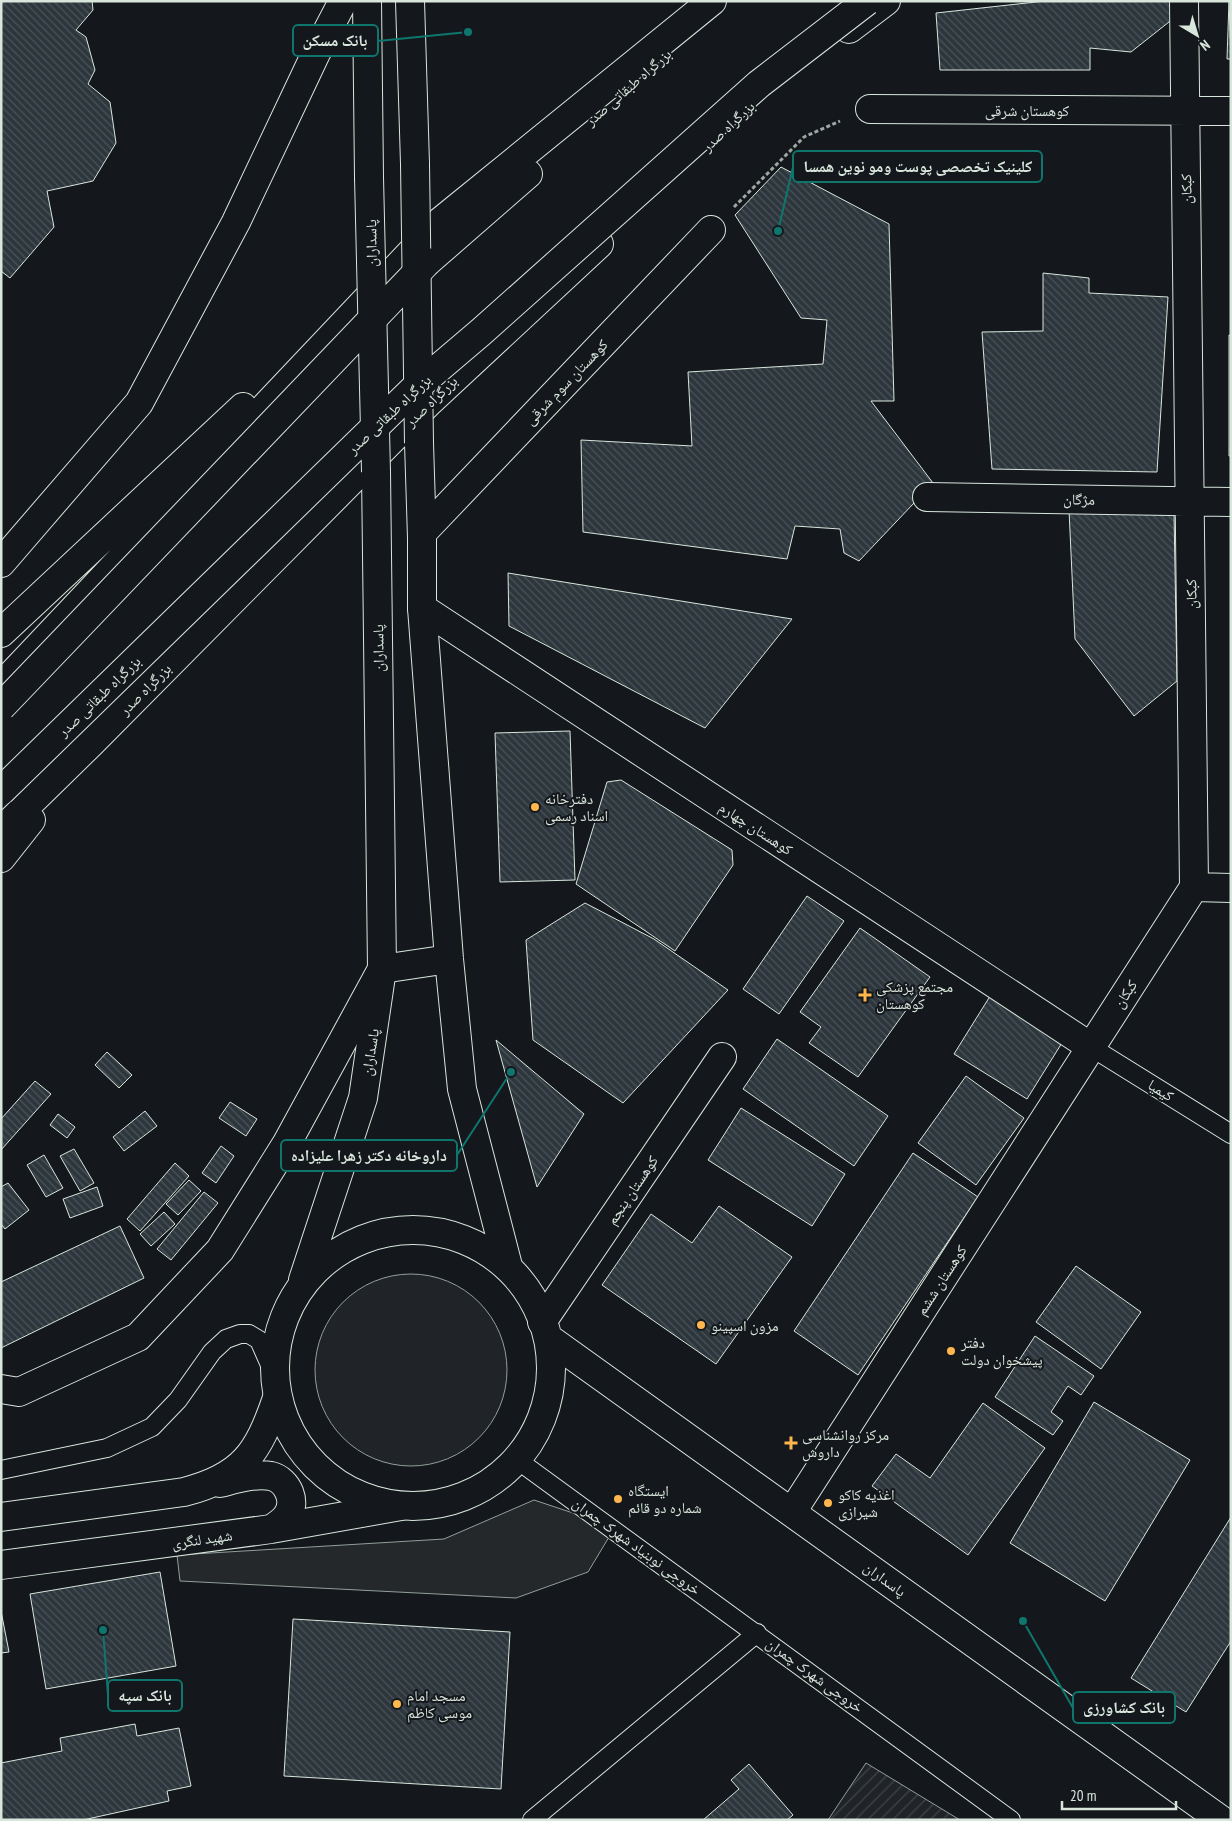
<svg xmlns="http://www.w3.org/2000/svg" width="1232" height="1821" viewBox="0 0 1232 1821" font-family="'PT Sans Narrow','Noto Naskh Arabic',sans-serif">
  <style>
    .grass { fill: #202428; stroke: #939e99 }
    .garden { fill: url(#garden-furrows); stroke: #939e99 }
    .parking { fill: #24282b; stroke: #939e99 }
    .building { fill: url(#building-back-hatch); stroke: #d8e6dc }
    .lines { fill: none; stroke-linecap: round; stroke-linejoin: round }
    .service-casing { stroke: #d8e6dc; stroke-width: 20 }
    .minor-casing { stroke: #d8e6dc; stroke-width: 30 }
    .secondary-casing { stroke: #d8e6dc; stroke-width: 30 }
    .primary-casing { stroke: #d8e6dc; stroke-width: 30 }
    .trunk-casing { stroke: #d8e6dc; stroke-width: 30 }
    .path { stroke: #9da8a2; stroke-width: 3; stroke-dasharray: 4 2.5; stroke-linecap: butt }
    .service { stroke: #14181c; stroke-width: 18 }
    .minor { stroke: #14181c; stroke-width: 28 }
    .secondary { stroke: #14181c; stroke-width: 28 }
    .primary { stroke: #14181c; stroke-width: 28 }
    .trunk { stroke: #14181c; stroke-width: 28 }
    .primary-bridge-casing { stroke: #d8e6dc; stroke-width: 30; stroke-linecap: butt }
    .trunk-bridge-casing { stroke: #d8e6dc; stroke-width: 30; stroke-linecap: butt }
    .primary-bridge { stroke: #14181c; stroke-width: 28 }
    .trunk-bridge { stroke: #14181c; stroke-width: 28 }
    .poi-dot { fill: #ffb74d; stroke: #14181c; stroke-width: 2 }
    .labels { text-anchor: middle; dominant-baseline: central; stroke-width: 4; stroke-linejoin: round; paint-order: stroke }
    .street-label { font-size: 15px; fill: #d8e6dc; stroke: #14181c }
    .poi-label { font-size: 15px; fill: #d8e6dc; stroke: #14181c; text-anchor: start }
    .leader { fill: none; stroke: #0f766e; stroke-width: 2 }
    .callout-dot { fill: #0f766e; stroke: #14181c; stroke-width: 2 }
    .callout { fill: #14181c; stroke: #0f766e; stroke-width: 2 }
    .callout-label { font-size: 16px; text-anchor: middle; font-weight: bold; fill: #d8e6dc }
  </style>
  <defs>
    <pattern id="garden-furrows" width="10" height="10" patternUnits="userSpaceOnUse" patternTransform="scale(1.25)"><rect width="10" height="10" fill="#202428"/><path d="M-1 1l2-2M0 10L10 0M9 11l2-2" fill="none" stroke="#404447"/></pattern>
    <pattern id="building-back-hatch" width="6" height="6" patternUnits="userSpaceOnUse" patternTransform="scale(1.25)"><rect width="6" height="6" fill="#2c363c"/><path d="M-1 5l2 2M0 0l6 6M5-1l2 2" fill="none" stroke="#4a5358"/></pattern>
  </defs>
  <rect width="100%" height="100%" fill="#14181c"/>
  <path class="grass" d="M315 1370a96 96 0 1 1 192 0a96 96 0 1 1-192 0Z"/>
  <path class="garden" d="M866,1763l94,57h-132z"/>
  <path class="parking" d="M534,1500l81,27 -27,45 -72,26 -336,-17 -3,-26 267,-16z"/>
  <path class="building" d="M1,1h91l1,9 -17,20 10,7 9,33 -7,14 22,18 6,41 -23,38 -46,10 7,36 -44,51 -9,-7z
    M1045,1h129v17l-43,34 -41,-4v22h-150l-4,-57z
    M1229,1l2,58h-4z
    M781,167l108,57 5,177h-23l62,82 -74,78 -15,-8 -4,-24 -45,-3 -8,33 -204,-27 -2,-92 111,6 -4,-74 135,-8 4,-44 -26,-2 -66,-103z
    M1043,273l46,5v15l79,4 -11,175 -165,-3 -10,-137 61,-1z
    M1229,335h2v121h-2z
    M1069,510l105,3 3,168 -43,35 -59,-77z
    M508,573l284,46 -87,109 -196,-102z
    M570,731l5,149 -75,2 -5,-149z
    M621,780l111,70 1,15 -58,86 -99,-67 31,-102z
    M807,896l37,25 -65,93 -36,-25z
    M585,903l69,36 74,51 -105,113 -90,-63 -7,-100z
    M860,928l70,49 -72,100 -49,-34 12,-16 -21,-15z
    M992,993l73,45 -38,61 -73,-45z
    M777,1039l111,77 -34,50 -111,-77z
    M496,1040l88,74 -47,73z
    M107,1052l25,23 -13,13 -24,-23z
    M966,1076l58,42 -48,67 -58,-42z
    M35,1081l16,13 -50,56v-31z
    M230,1102l27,17 -11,17 -27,-18z
    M741,1108l104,66 -33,52 -104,-66z
    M145,1111l12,15 -33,25 -11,-14z
    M58,1114l17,13 -8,11 -17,-13z
    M221,1146l13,10 -18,27 -14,-10z
    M74,1149l20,34 -14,8 -20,-35z
    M913,1153l65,44 -120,178 -64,-44z
    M44,1155l19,33 -17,9 -19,-32z
    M175,1163l14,13 -49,55 -13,-12z
    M189,1180l12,11 -23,24 -12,-11z
    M8,1183l21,27 -24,19 -4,-5v-37z
    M97,1187l6,19 -33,12 -7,-19z
    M204,1192l14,11 -47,57 -14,-11z
    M719,1206l73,51 -76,107 -114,-79 49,-71 41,29z
    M164,1212l11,12 -24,22 -11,-12z
    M120,1226l24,52 -143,70v-66z
    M1076,1266l65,46 -40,57 -65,-47z
    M1035,1336l59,40 -13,19 -13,-9 -17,26 12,9 -10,14 -58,-38z
    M1094,1402l96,58 -85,141 -95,-58z
    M983,1403l62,45 -77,107 -96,-69 24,-32 34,24z
    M1231,1517v124l-45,71 -55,-34z
    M160,1572l16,94 -130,23 -16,-95z
    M1,1611l8,41 -8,1z
    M293,1619l217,13 -9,157 -217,-13z
    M135,1724l2,12 42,-8 12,58 -24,5 2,10 -86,19h-82v-57l61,-12 -2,-13z
    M749,1764l44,51 -6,5h-84l36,-31 -8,-9z"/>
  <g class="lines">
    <g class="service-casing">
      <path id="service" d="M1091,1047l140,87
        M516,1459l495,361
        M1,1470l106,-22 45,-21 26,-27 34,-48 14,-13 14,-5h9l10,6 15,34
        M532,1820l225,-187"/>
    </g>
    <g class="minor-casing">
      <path id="minor" d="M870,109l361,2
        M927,497l304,5
        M422,533l289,-303
        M422,608l669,439
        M1194,887l37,1
        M542,1322l180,-265
        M792,1512l402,-625 -10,-886"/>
    </g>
    <g class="secondary-casing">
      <path id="secondary" d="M220,1483c16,-4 35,-10 51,-7 17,4 27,27 15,41 -4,5 -10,9 -15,12
        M1,1517l183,-25c59,-15 74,-39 93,-94
        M1,1565l270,-36 130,-23"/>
    </g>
    <g class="primary-casing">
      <path id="primary" d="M367,1l2,176
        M410,1l5,163
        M419,443l3,95v70l27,351 13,130 46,177
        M382,969l67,-10
        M275 1368a138 138 0 1 1 276 0a138 138 0 1 1-276 0Z
        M303,1280l60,-182 19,-129 -6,-497
        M548,1338l673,482"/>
    </g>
    <g class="trunk-casing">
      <path id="trunk" d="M849,29l37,-28
        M427,262l101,-88
        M1,563l138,-160 97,-181 80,-169 27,-52
        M1,633l242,-226
        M1,686l440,-465 271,-220
        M1,831l90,-88 338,-341 170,-158
        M1,858l30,-38
        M1,1389l18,3 119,-55 82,-87 67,-107 95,-174"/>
    </g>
    <path class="path" d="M734,207l70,-70 36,-16"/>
    <use href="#service" class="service"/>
    <use href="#minor" class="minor"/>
    <use href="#secondary" class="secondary"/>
    <use href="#primary" class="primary"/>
    <use href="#trunk" class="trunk"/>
    <g class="primary-bridge-casing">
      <path id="primary-bridge" d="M415,164l4,279
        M369,177l7,295"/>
    </g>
    <g class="trunk-bridge-casing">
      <path id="trunk-bridge" d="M1,707l426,-445
        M1,791l413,-402 67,-57 278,-248 108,-83"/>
    </g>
    <use href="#primary-bridge" class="primary-bridge"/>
    <use href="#trunk-bridge" class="trunk-bridge"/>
  </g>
  <g class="poi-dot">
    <circle cx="535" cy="807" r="5"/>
    <path d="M862.5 987.5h5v5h5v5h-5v5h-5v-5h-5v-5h5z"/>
    <circle cx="701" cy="1325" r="5"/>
    <circle cx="951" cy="1351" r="5"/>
    <path d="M788.5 1435.5h5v5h5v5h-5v5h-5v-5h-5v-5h5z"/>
    <circle cx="618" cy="1499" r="5"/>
    <circle cx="828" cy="1503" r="5"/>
    <circle cx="397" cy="1704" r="5"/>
  </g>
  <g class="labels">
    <g class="street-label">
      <text transform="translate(628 87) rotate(-41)">بزرگراه طبقاتی صدر</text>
      <text x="1027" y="110">کوهستان شرقی</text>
      <text transform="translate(728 126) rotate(-43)">بزرگراه صدر</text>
      <text transform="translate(1186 189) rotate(-91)">کبکان</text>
      <text transform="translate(371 243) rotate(-91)">پاسداران</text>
      <text transform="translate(566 382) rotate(-46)">کوهستان سوم شرقی</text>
      <text transform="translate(431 401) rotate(-44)">بزرگراه صدر</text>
      <text transform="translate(389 414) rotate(-43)">بزرگراه طبقاتی صدر</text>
      <text transform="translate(1079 499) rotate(1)">مژگان</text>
      <text transform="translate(1191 594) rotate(-91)">کبکان</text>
      <text transform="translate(378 648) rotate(-91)">پاسداران</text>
      <text transform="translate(145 689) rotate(-45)">بزرگراه صدر</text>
      <text transform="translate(99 696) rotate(-44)">بزرگراه طبقاتی صدر</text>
      <text transform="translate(756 828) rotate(33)">کوهستان چهارم</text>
      <text transform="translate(1125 994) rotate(-57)">کبکان</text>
      <text transform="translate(370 1052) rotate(-81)">پاسداران</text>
      <text transform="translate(1161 1090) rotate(32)">کیمیا</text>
      <text transform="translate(632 1190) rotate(-56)">کوهستان پنجم</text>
      <text transform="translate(941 1280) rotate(-57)">کوهستان ششم</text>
      <text transform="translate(202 1539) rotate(-8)">شهید لنگری</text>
      <text transform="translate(637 1546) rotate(36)">خروجی نوبنیاد شهرک چمران</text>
      <text transform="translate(885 1579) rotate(36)">پاسداران</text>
      <text transform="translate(815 1675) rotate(36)">خروجی شهرک چمران</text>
    </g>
    <g class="poi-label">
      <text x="545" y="798">دفترخانه<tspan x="545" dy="17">اسناد رسمی</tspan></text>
      <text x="876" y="986">مجتمع پزشکی<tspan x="876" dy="17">کوهستان</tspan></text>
      <text x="711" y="1325">مزون اسپینو</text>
      <text x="961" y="1342">دفتر<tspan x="961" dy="17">پیشخوان دولت</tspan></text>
      <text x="802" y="1434">مرکز روانشناسی<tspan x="802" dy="17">داروش</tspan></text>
      <text x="628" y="1490">ایستگاه<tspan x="628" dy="17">شماره دو قائم</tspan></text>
      <text x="838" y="1494">اغذیه کاکو<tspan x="838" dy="17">شیرازی</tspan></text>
      <text x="407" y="1695">مسجد امام<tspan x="407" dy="17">موسی کاظم</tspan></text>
    </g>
  </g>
  <path class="leader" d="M468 32L378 41M778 231L793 167M511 1072L457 1155M103 1630L108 1695M1023 1621L1073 1708"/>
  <g class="callout-dot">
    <circle cx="468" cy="32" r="5"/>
    <circle cx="778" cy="231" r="5"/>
    <circle cx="511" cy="1072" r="5"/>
    <circle cx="103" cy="1630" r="5"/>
    <circle cx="1023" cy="1621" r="5"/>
  </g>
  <g class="callout">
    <rect x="293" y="25" width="85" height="31" rx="5"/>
    <rect x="793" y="151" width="249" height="31" rx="5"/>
    <rect x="281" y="1140" width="176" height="31" rx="5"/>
    <rect x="108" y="1680" width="74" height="31" rx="5"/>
    <rect x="1073" y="1692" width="102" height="31" rx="5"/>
  </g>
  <g class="callout-label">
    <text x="335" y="46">بانک مسکن</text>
    <text x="918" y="172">کلینیک تخصصی پوست ومو نوین همسا</text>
    <text x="369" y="1161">داروخانه دکتر زهرا علیزاده</text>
    <text x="145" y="1701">بانک سپه</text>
    <text x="1124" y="1713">بانک کشاورزی</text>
  </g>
  <rect width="1232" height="1821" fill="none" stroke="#d8e6dc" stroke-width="5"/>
  <g transform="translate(1197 35) rotate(142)" stroke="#14181c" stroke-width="4" paint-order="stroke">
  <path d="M0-4L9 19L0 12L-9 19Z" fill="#d8e6dc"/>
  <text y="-8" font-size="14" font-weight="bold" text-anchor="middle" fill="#d8e6dc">N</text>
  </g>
  <path d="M1062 1801v8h114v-8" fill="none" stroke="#d8e6dc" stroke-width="2.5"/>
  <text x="1070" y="1801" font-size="15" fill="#d8e6dc" stroke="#14181c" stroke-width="4" paint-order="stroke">20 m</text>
</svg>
